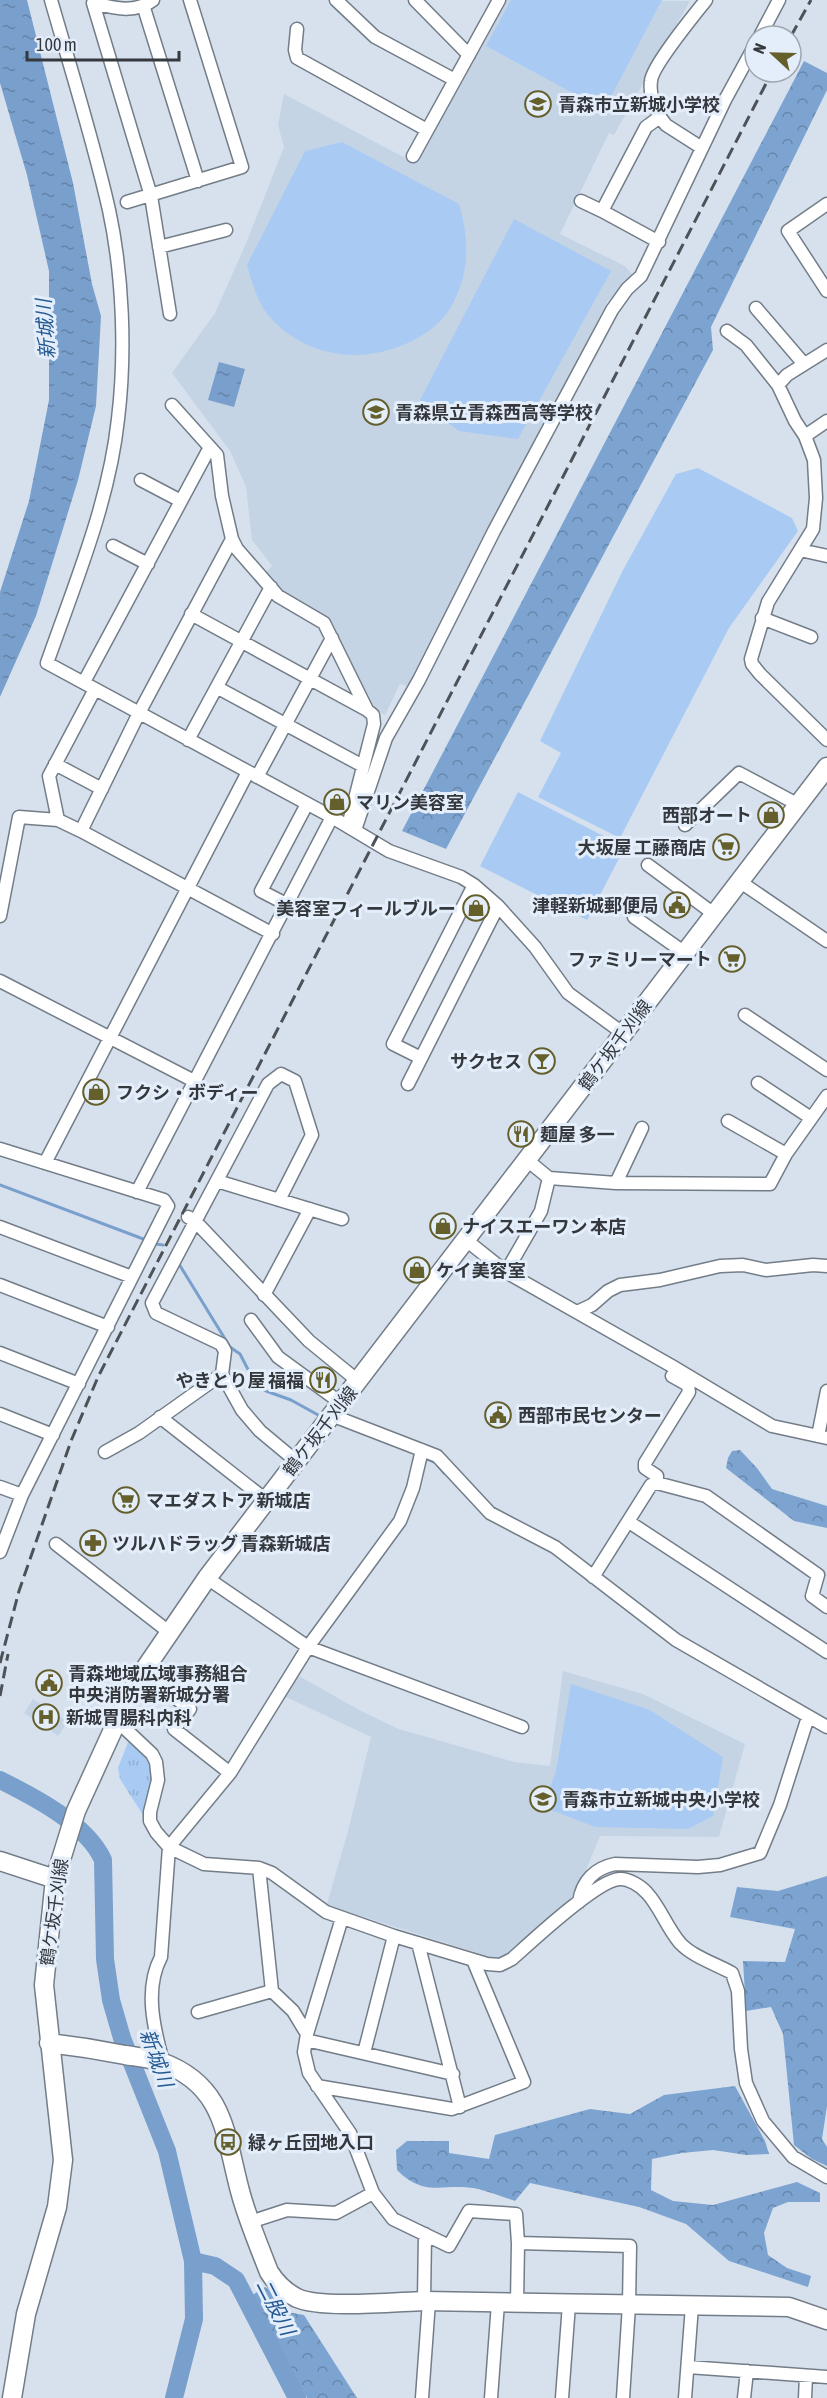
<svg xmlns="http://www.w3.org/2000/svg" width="827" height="2398" viewBox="0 0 827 2398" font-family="'Asap Condensed','Noto Sans JP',sans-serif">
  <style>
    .built { fill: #c5d4e5 }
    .green { fill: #a9cbf3 }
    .forest { fill: url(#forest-crowns) }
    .park { fill: url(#park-tufts) }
    .water { fill: url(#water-ripples) }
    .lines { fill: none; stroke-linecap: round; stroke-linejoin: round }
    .stream { stroke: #799fcc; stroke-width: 3 }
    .river { stroke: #799fcc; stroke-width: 18 }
    .street-casing { stroke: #737d88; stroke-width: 15 }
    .secondary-casing { stroke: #737d88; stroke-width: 21 }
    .street { stroke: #fff; stroke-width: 12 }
    .secondary { stroke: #fff; stroke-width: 18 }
    .rail { stroke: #4d5258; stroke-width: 3; stroke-dasharray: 12 6; stroke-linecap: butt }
    .labels { text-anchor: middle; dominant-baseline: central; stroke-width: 6; stroke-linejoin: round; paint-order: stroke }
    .poi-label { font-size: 18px; font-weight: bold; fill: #35393e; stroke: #e4eefb; text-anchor: start }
    .street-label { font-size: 18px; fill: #35393e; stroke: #e4eefb }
    .water-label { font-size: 20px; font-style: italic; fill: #255992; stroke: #e4eefb }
  </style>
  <defs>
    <pattern id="forest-crowns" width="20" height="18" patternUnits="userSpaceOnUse" patternTransform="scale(1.5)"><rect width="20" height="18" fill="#7da4d1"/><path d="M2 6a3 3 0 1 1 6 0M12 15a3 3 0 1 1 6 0" fill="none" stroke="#6787ab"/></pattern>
    <pattern id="park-tufts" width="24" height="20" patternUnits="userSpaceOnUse" patternTransform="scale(1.5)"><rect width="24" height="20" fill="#a9cbf3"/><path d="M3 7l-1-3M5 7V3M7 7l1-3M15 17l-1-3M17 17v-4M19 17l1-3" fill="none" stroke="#92afd1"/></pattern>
    <pattern id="water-ripples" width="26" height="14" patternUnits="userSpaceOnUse" patternTransform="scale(1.5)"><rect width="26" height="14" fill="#799fcc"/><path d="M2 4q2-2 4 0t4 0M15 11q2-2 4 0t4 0" fill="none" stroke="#6483a7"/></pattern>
  </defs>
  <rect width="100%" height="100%" fill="#d7e1ee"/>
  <path class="built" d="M502,0l188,1 -76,134 -5,-2 -49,101 65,32 8,9 -26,27 -197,385 -10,-3 -15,31 -13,-7 -43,-88 -46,-29 -17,-19 6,-6 -20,-26 -6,-53 -16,-36 -58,-78 43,-60 32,-72 37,-94 -6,-22 6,-31 129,68z
    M563,1671l80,23 102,50 -26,93 -119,-1 -27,66 -65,54 -8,4 -171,-54 -2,-2 21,-73 23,-94 -87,-41 15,-20 62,35 38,18 115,33 36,4z
    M33,1699l35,23 -10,14 -12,-9 -3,3 -6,-4 2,-3 -15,-10z"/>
  <path class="green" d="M511,0h151l-58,110 -118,-64z
    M342,142l117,62c11,36 11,73 -10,106 -9,14 -24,25 -39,32 -48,23 -105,16 -142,-27 -11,-14 -16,-33 -21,-50l58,-114z
    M514,219l97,52 -93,168 -59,-8 -40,-29z
    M698,468l94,50 6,13 -69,97 -109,210 -82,-41 23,-44 -21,-12 83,-171 53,-96z
    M518,792l107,55 -38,73 -107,-54z
    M571,1684l79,26 73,47 -10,59 -25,13 -93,-2 -52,-20 13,-36z"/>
  <path class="forest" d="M804,61l23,12v17l-116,237 2,23 -267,499 -44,-18z
    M740,1450l17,18 15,21 55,17v22l-33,-7 -68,-53 2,-10 4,-7z
    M827,1876v230l-5,33 5,8v19l-15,-7 -18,-14 -11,-111 -12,-27 -25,4 -3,-50 42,1 10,-33 -65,-12 7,-30 41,4z
    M735,2086l30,55 4,13 -23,1 -33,-5 -31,3 -30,6 -1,31 22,11 40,4 84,-23 23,11v9h-32l-15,6 -9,25 4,22 19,13 24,8 -3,11 -79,-26 -43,-37 -47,-17 -109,-24 -15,18c-12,-4 -25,-9 -37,-12 -34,-7 -52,10 -81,-19l-1,-20 11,-9h42v12l40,6 6,-24 95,-26 40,5 34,-19z
    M265,2287l22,15v10l17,3 53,83h-50l-56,-102z"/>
  <path class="park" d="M128,1742c39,31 21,32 15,73l-23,-36 -2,-11z"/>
  <path class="water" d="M0,0h27l46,183 19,101 9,32 -5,90 -18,74 -42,136 -36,81v-105l29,-91 20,-101v-129l-22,-96 -27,-92z
    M219,362l26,7 -11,38 -26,-7z"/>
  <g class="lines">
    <path class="stream" d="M0,1185l146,55
      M156,1244l7,1
      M179,1264l51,83 10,7 15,29 11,8 25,9 29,16
      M427,1459l9,4 8,10"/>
    <path class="river" d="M0,1780c34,17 87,44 103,80l2,99 6,41 11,38 45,113 26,110 1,58 -20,79
      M193,2261l22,5 21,14 61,118"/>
    <g class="street-casing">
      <path id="street" d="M51,0c20,70 42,139 58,210 14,65 17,143 9,209 -9,84 -43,164 -71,244l285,154 57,34 72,26 13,8 24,21 37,41 33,46 56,41
        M336,0l39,37 80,43
        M415,0l54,55
        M93,3l58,193 19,118
        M93,3c21,5 42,11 60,-3
        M144,8l54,173
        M297,29l-2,21 2,8 130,72
        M760,36l19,-36
        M660,117l6,8 36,23
        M413,156l86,-156
        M581,201l21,10
        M127,202l115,-35 -52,-167
        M827,204l-39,27 39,60
        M659,242l-57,-31 44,-84 14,-10c-5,-12 -11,-22 -9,-36 1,-15 44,-67 55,-81
        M159,247l67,-17
        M756,308l48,56
        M727,331l19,14 32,40
        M827,350l-40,25 -9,10 17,36 10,15 9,24 2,38 -3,31 -45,73 -17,57 1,5 8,10 67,66
        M172,405l45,50 5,41 10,43 5,10 41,47 46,27 43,87
        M805,436l22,-15
        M141,480l40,21
        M232,539l-93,174 -58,118 192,103
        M113,546l35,18
        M800,550l27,6
        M191,614l176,96 6,5 1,9 -26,102
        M762,618l49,19
        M84,682l126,-235
        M218,688l145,78
        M188,740l83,-153
        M55,764l47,25
        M257,777l75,-139
        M685,825l54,-52 58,31
        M355,830l31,-92 33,-58 75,-149 118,-221 15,-21 14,-13 84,-176 30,-55
        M81,831l-23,-11 -9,-44 46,-87
        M648,865l66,49
        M739,881l88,60
        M288,905l-27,-14 46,-87
        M0,916l19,-99 39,3
        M634,917l51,36
        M0,981l196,101
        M745,1015l82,55
        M421,1058l-28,-14 81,-159
        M758,1083l53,35
        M408,1084l90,-178
        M728,1121l58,33
        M0,1149l164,51 4,6 -146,289 -22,57
        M527,1160l22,18 67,5 154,1 16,-30 41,-58
        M45,1163l203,-391
        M217,1181l125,38
        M616,1183l26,-55
        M137,1192l195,-375
        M279,1200l33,-65 -17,-54 -14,-7 -13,10 -116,219 4,10 65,31 4,7 -3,23 20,36 18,21 36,30
        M188,1217l7,4 114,120 49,40
        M0,1227l132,50
        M466,1240l40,32 164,93 102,61 55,12
        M506,1272l35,-61 8,-33
        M0,1285l108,42
        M264,1295l46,-86
        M577,1312l15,-7 16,-14 12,-6 40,-5 60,-14 23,-1 23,5 47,-5 14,1
        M251,1320l27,37 63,46
        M0,1353l79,31
        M672,1376l16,9 1,7 -44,71v5l12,8v7l49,13 112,79 -6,21 15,11
        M0,1414l53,21
        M331,1415l106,41 53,57 65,34 121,93 151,87
        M160,1417l106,83
        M818,1436l9,-45
        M105,1452l34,-19 83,-59
        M0,1487l22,8
        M629,1522l198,130
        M56,1544l113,88
        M593,1577l58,-92 6,-2
        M207,1578l101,69 214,80
        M142,1673l48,36 -16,20 56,44
        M117,1721l35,33 4,8 2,18 -8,32v9l6,11 13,15 35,17 55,4 13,5 54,39 68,24 93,28 13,1 12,-6c19,-17 84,-78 107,-80 9,-1 22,7 28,14 13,14 20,35 33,50 13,14 36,21 52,30l6,18 3,58 5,34 17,38 30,36 34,20
        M259,1868l13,123 21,20 14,23
        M579,1902c3,-21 16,-34 36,-38l83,3 22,-2 40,-12 20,-48 28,-88
        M342,1918l-35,116 -3,18 5,21 41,60 23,60 20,26 56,27 20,-35 47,3 2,29 -1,60
        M418,1943l42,164
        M198,2012l74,-21
        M306,2040l147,34
        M364,2053l30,-117
        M163,2062c-9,-33 -19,-73 -2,-105l8,-110 61,-74 78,-126 92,-126 13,-33 9,-38
        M317,2086l135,23 72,-27 -51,-122
        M250,2222l37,-12 49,3 37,-20
        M518,2243l112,3 -1,59 -6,93
        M424,2301l1,-67
        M688,2367l139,10
        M422,2398l7,-97
        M491,2398l7,-95
        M562,2398l7,-94
        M685,2398l7,-92
        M744,2398l3,-27
        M805,2398l1,-22"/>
    </g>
    <g class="secondary-casing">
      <path id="secondary" d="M0,1861l55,18
        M49,2043c26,3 51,7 76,12 12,2 25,3 36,7 64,23 64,73 79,129 7,27 19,55 29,81 7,11 16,20 28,26 25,11 97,4 127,3l365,6 38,13
        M12,2398l14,-84 31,-107 6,-47 -19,-175 11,-106 21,-68 41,-90 25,-48 65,-95 620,-811"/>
    </g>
    <use href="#street" class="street"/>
    <use href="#secondary" class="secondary"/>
    <path class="rail" d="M791,36l20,-36
      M0,1663l19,-72 52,-150 27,-64 674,-1305
      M0,1696l8,-42"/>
  </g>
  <defs>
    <g id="school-ring" transform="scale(1.35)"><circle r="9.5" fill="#e4eefb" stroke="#655f2c" stroke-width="1.5"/><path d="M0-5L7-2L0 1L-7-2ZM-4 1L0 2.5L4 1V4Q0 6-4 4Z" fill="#655f2c"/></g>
    <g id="shop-ring" transform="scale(1.35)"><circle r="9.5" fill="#e4eefb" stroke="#655f2c" stroke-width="1.5"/><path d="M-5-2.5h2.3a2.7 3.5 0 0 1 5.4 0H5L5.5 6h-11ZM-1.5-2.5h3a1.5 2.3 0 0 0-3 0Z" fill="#655f2c"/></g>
    <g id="supermarket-ring" transform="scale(1.35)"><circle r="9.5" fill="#e4eefb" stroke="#655f2c" stroke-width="1.5"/><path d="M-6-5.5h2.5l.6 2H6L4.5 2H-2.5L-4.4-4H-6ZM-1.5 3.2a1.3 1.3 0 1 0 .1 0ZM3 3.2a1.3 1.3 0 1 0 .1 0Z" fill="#655f2c"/></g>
    <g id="civic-ring" transform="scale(1.35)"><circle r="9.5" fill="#e4eefb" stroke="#655f2c" stroke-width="1.5"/><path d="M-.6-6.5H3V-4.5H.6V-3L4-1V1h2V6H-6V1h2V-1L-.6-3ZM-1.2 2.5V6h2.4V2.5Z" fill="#655f2c"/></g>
    <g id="bar-ring" transform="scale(1.35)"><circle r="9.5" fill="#e4eefb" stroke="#655f2c" stroke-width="1.5"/><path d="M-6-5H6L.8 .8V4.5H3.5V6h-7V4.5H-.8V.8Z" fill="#655f2c"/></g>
    <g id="restaurant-ring" transform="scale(1.35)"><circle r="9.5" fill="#e4eefb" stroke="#655f2c" stroke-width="1.5"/><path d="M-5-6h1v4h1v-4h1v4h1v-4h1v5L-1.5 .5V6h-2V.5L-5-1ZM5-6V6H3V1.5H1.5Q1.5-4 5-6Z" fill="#655f2c"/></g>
    <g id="pharmacy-ring" transform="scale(1.35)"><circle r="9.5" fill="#e4eefb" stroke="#655f2c" stroke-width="1.5"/><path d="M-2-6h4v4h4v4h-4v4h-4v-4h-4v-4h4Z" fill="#655f2c"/></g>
    <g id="hospital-ring" transform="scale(1.35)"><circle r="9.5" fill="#e4eefb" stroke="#655f2c" stroke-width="1.5"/><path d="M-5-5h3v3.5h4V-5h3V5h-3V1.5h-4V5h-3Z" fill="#655f2c"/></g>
    <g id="bus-ring" transform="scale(1.35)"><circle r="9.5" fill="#e4eefb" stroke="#655f2c" stroke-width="1.5"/><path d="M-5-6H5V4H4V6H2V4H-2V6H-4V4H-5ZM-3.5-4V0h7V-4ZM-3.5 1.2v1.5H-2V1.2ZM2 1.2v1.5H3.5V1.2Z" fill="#655f2c"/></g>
  </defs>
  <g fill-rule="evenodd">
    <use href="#school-ring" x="538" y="104"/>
    <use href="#school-ring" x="376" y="412"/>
    <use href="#shop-ring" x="337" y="802"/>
    <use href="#shop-ring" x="771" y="815"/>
    <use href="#supermarket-ring" x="726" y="847"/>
    <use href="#civic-ring" x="677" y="905"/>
    <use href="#shop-ring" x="476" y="908"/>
    <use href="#supermarket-ring" x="732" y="959"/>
    <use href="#bar-ring" x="542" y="1061"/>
    <use href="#shop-ring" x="96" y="1092"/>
    <use href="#restaurant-ring" x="521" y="1134"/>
    <use href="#shop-ring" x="443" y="1226"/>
    <use href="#shop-ring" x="417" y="1270"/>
    <use href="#restaurant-ring" x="323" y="1380"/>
    <use href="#civic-ring" x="498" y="1415"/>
    <use href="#supermarket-ring" x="126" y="1500"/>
    <use href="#pharmacy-ring" x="93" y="1543"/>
    <use href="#civic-ring" x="49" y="1683"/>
    <use href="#hospital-ring" x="46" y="1717"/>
    <use href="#school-ring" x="543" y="1799"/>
    <use href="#bus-ring" x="228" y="2142"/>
  </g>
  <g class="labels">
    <g class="poi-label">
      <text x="558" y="104">青森市立新城小学校</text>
      <text x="395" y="412">青森県立青森西高等学校</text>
      <text x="356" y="802">マリン美容室</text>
      <text x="752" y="815" text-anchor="end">西部オート</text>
      <text x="706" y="847" text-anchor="end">大坂屋 工藤商店</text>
      <text x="658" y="905" text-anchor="end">津軽新城郵便局</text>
      <text x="456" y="908" text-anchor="end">美容室フィールブルー</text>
      <text x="712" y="959" text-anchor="end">ファミリーマート</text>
      <text x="522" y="1061" text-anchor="end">サクセス</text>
      <text x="116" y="1092">フクシ・ボディー</text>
      <text x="540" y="1134">麺屋 多一</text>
      <text x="462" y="1226">ナイスエーワン 本店</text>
      <text x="436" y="1270">ケイ美容室</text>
      <text x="304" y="1380" text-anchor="end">やきとり屋 福福</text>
      <text x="518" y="1415">西部市民センター</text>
      <text x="146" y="1500">マエダストア 新城店</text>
      <text x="112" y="1543">ツルハドラッグ 青森新城店</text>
      <text x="68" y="1673">青森地域広域事務組合<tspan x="68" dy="21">中央消防署新城分署</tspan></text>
      <text x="66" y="1717">新城胃腸科内科</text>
      <text x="562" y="1799">青森市立新城中央小学校</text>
      <text x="248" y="2142">緑ヶ丘団地入口</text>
    </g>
    <g class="street-label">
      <text transform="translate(615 1045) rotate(-53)">鶴ケ坂千刈線</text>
      <text transform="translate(320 1431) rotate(-52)">鶴ケ坂千刈線</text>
      <text transform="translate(54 1912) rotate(-82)">鶴ケ坂千刈線</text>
    </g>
    <g class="water-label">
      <text transform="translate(45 329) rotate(-94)">新城川</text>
      <text transform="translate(157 2058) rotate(70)">新城川</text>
      <text transform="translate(276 2307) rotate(63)">二股川</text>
    </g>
  </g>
  <g transform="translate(773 54) rotate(292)"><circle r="28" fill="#e4eefb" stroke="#9ea6af" stroke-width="1.5"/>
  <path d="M0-4.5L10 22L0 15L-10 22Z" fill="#655f2c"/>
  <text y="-9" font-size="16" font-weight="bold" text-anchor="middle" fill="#35393e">N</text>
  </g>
  <path d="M27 51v9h152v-9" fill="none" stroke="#35393e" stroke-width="3"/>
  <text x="36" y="51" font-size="18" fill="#35393e" stroke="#e4eefb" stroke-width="4.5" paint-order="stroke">100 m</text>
</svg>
